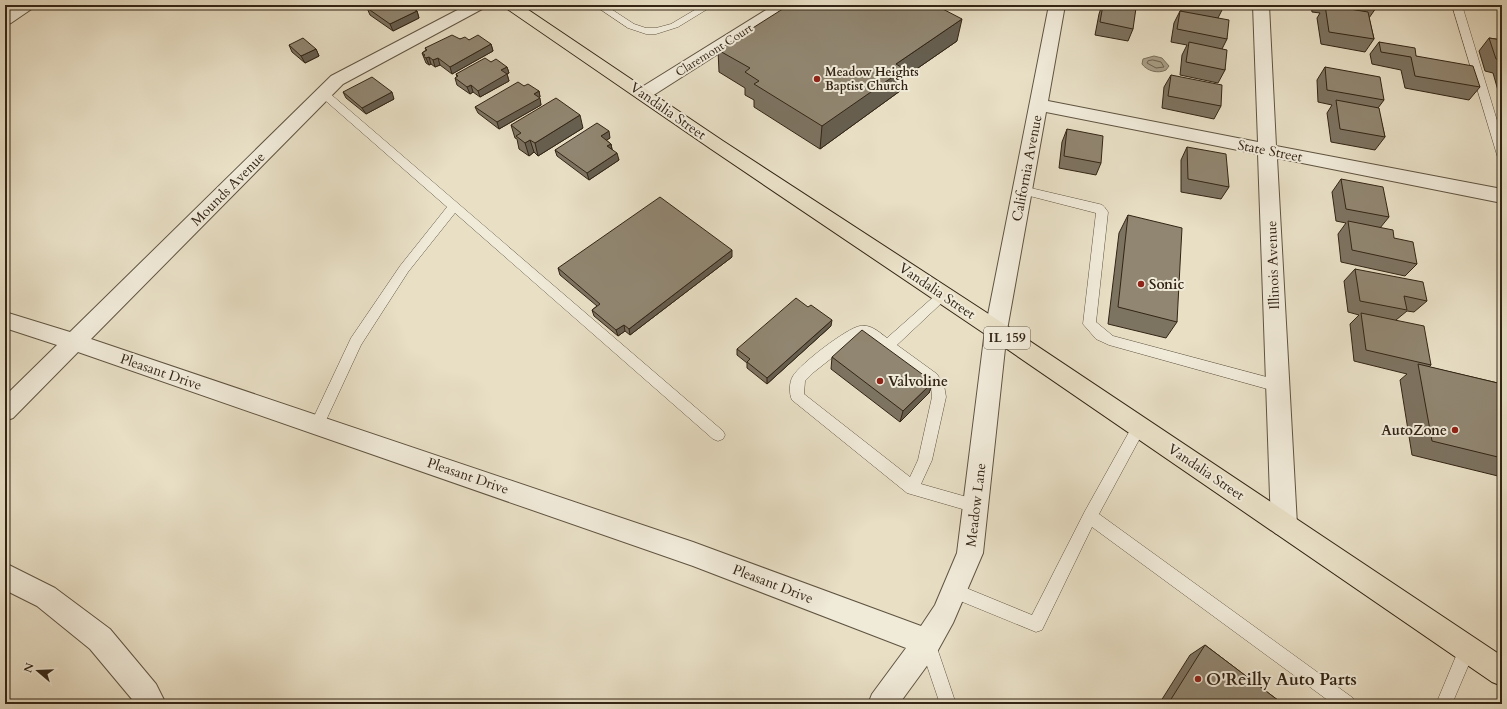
<svg xmlns="http://www.w3.org/2000/svg" width="1507" height="709" viewBox="0 0 1507 709" font-family="Cardo,serif">
  <style>
    .water { fill: #aaa089; stroke: #7a6f5b }
    .lines { fill: none; stroke-linecap: round; stroke-linejoin: round }
    .shore { stroke: #6e624f; stroke-width: 1 }
    .lane-casing { stroke: #605441; stroke-width: 1 }
    .street-casing { stroke: #605441; stroke-width: 2 }
    .primary-casing { stroke: #332515; stroke-width: 2 }
    .lane { fill: #f0ead9; fill-rule: evenodd }
    .street { fill: #f0ead9; fill-rule: evenodd }
    .primary { fill: #e8dfc5; fill-rule: evenodd }
    .wall { fill: #7d7361; stroke: #332515 }
    .shaded-wall { fill: #665e4f; stroke: #332515 }
    .building { fill: #918671; stroke: #332515 }
    .poi-dot { fill: #8f2418; stroke: #f0ead9; stroke-width: 1.5 }
    .labels { text-anchor: middle; dominant-baseline: central; stroke-width: 4; stroke-linejoin: round; paint-order: stroke }
    .far-street-label { font-size: 12px; fill: #332515; stroke: #f0ead9 }
    .far-poi-label { font-size: 12px; font-weight: bold; fill: #332515; stroke: #f0ead9; text-anchor: start }
    .shield { fill: #f0ead9; stroke: #6c6050; stroke-width: 1 }
    .shield-label { font-size: 13px; font-weight: bold; fill: #332515 }
    .street-label { font-size: 14px; fill: #332515; stroke: #f0ead9 }
    .poi-label { font-size: 14px; font-weight: bold; fill: #332515; stroke: #f0ead9; text-anchor: start }
    .near-poi-label { font-size: 17px; font-weight: bold; fill: #332515; stroke: #f0ead9; text-anchor: start }
  </style>
  <rect width="100%" height="100%" fill="#e8dfc5"/>
  <filter id="stains"><feTurbulence type="fractalNoise" baseFrequency=".005" numOctaves="4"/><feColorMatrix values="0 0 0 0 .2 0 0 0 0 .09 0 0 0 0 .02 0 0 0 .5 -.17"/></filter>
  <radialGradient id="worn" r=".72"><stop offset=".6" stop-color="#630" stop-opacity="0"/><stop offset="1" stop-color="#630" stop-opacity=".3"/></radialGradient>
  <path class="water" d="M1154,56l8,2 7,8 -3,4c-8,4 -19,1 -24,-6l1,-5z"/>
  <g class="lines">
    <path class="shore" d="M1153,60l8,2 3,5 -8,1 -9,-5 1,-2z"/>
    <g class="lane-casing">
      <path id="lane" d="M520,5h12l-11,7h-6l-2,-2z
        M594,5h11l29,19 12,4h10l15,-4 32,-19h11l-36,22 -22,7h-10l-18,-6z
        M757,5h12l10,7 -5,3z
        M1452,5h10l40,132v22l-4,-1 -1,-3z
        M323,90l4,1 396,340 2,4 -2,4 -5,2 -5,-2 -258,-226 -47,59 -47,73 -39,84 -5,2 -5,-2 -2,-4 41,-87 49,-72 47,-59 -128,-112 -1,-2z
        M1022,186l77,18c5,1 6,4 9,8l-12,110 17,14 165,44 5,2 2,4 -2,4 -5,2 -169,-47 -13,-6 -13,-15 13,-111 -78,-20 -2,-3 2,-3z
        M943,290l4,2 2,3 -2,3 -50,47 40,29 7,11 2,12 -14,63 -11,24 60,17 2,5 -2,5 -5,2 -69,-20 -115,-93c-3,-6 -3,-18 1,-24 7,-12 54,-48 67,-50 11,-2 19,6 27,12l52,-46zM861,336c11,0 54,37 66,46l4,5 1,10 -14,63 -8,17 -106,-83 1,-13 9,-9 43,-34z
        M1139,421l5,2 2,4 -47,87 254,184 2,6h-22l-241,-177 -50,103 -6,2 -88,-36 -2,-5 2,-5 6,-3 78,32 53,-104 49,-88z
        M927,634l6,2 23,68h-16l-21,-62 2,-6z
        M1467,642l6,2 2,6 -23,54h-16l25,-60z"/>
    </g>
    <g class="street-casing">
      <path id="street" d="M17,5h19l-3,3 -22,15 -6,2v-12z
        M467,5h20l-3,3 -141,76 -252,255 602,203 228,84 14,-21 22,-52 28,-223 64,-325h16l-17,96 210,41 -5,-137h16l7,141 226,43v14l-225,-45 20,367 -4,8 -9,4 -9,-4 -4,-8 -13,-371 -212,-42 -39,218 -24,223 -30,70 -16,29 -38,52h-31l4,-10 34,-46 -213,-82 -615,-214 -65,66 -8,3v-25l52,-51 -52,-17v-16l65,20 261,-256z
        M774,5h19l-3,3 -141,90 -6,1 -6,-1 -3,-4 3,-4z
        M5,563l50,25 55,41 46,55 10,20h-30l-46,-55 -53,-43 -32,-16z"/>
    </g>
    <g class="primary-casing">
      <path id="primary" d="M503,5h18l202,136 281,183 498,332v30l-10,-4 -504,-346 -277,-187 -205,-141z"/>
    </g>
    <use href="#lane" class="lane"/>
    <use href="#street" class="street"/>
    <use href="#primary" class="primary"/>
  </g>
  <path class="wall" d="M1102,5h20l11,24 -5,12 -33,-6 4,-21z
    M1181,5h42v3l-5,10 9,21 -5,10 3,21 -7,13 -38,-8 2,-20 5,-10 -16,-3 3,-19 6,-12h1z
    M1311,5h65v3l-7,10 5,21 -9,13 -44,-8 -4,-26 3,-5 -8,-1z
    M367,8l50,3 2,7 -26,13 -23,-16z
    M1489,38l13,2v54h-3l-6,-21 -8,-2 -6,-20z
    M460,39l9,1 22,4 2,7 -41,23 -12,-9 -5,2 -4,-3 -2,1 -3,-2 -4,-10 4,-3 -1,-2z
    M957,41l-55,38 -2,12 -80,58 -66,-42v-7l-9,-5v-7l-26,-16 -1,-22z
    M1379,42l37,14 64,31 -11,13 -64,-12 -4,-18 -29,-6 -2,-10z
    M289,45l27,4 3,7 -14,7 -13,-11z
    M491,62l16,5 2,6 -2,1 2,7 -29,16 -7,-5 -3,2 -13,-9 -2,-7 2,-1 -1,-3z
    M1325,67l59,33 -6,8 7,29 -10,13 -44,-8 -4,-29 5,-8 -14,-3 -1,-22z
    M1171,75l50,31 -7,13 -52,-11 2,-21z
    M524,86l15,5 1,6 -1,1 2,7 -42,24 -21,-16 -3,-6z
    M343,92l51,7 -28,15 -20,-16z
    M511,125l72,3 -45,28 -4,-4 -5,4 -10,-7 -2,-10 -2,-1z
    M1067,129l34,34 -5,12 -37,-7 3,-26z
    M610,138l-4,2 5,4 1,5 7,11 -30,20 -32,-24 -2,-6z
    M1187,147l42,40 -8,12 -40,-7v-32z
    M1341,179l48,38 -9,11 14,10 23,26 -12,12 -64,-14 -3,-28 8,-11 -10,-2 -4,-29z
    M1128,215l49,107 -11,16 -58,-14 11,-91z
    M732,257l-102,78 -5,-4 -7,5 -24,-20 -2,-6 5,-4 -37,-31 -2,-7z
    M1355,269l72,32 -13,11 -7,-1 -11,9 35,45 -2,2 73,17v93l-90,-22 -12,-75 7,-6 -53,-13 -4,-37 9,-9 -11,-3 -4,-31z
    M831,326l-64,58 -20,-16v-5l-10,-8v-6z
    M832,357l101,25 -4,11 -29,29 -69,-53z
    M1205,645l78,59h-124l31,-49z"/>
  <path class="shaded-wall" d="M417,11l2,7 -26,13 -3,-7z
    M962,19l-5,22 -55,38 -2,12 -80,58 2,-23 74,-62z
    M491,44l2,7 -41,23 -2,-7z
    M316,49l3,7 -14,7 -4,-7z
    M429,57l2,7 -2,1 -3,-7z
    M438,58l2,7 -5,2 -2,-7z
    M507,67l2,6 -2,1 2,7 -29,16 -2,-6 23,-21z
    M471,85l2,7 -3,2 -3,-7z
    M539,91l1,6 -3,2 3,-1 1,7 -42,24 -2,-7 37,-28z
    M392,92l2,7 -28,15 -4,-6z
    M580,115l3,13 -45,28 -3,-13z
    M609,131l1,7 -8,5 -1,-7z
    M530,140l4,12 -5,4 -4,-13z
    M611,144l1,6 -5,-4z
    M617,153l2,7 -30,20 -2,-7z
    M732,250v7l-102,78 -1,-6z
    M832,320l-1,6 -64,58v-6z
    M624,325l1,6 -7,5 -2,-6z
    M933,382l-4,11 -29,29 3,-11z"/>
  <path class="building" d="M374,5h34l9,6 -27,13 -23,-16z
    M789,5h146l27,14 -66,45 8,5 -82,57 -68,-42 5,-3 -14,-9 5,-4 -32,-18z
    M1103,5h19l14,3 -3,21 -33,-7z
    M1209,5h14v3z
    M1325,5l43,7 6,27 -45,-7z
    M1356,5h20v3z
    M1180,11l49,9 -2,19 -50,-10z
    M452,35l8,4 5,-2 4,3 9,-5 13,9 -41,23 -12,-9 -5,2 -4,-3 -3,1 -3,-2 2,-1 -3,-2 5,-3 -2,-2z
    M303,38l13,11 -15,7 -12,-11z
    M1489,38l13,2v20l-6,-1z
    M1189,42l38,8 -2,20 -39,-8z
    M1379,42l36,6 1,8 57,10 7,21 -65,-11 -4,-19 -30,-5z
    M485,58l6,4 5,-3 11,8 -6,3 6,4 -29,17 -7,-6 -4,2 -12,-9 3,-2 -2,-2z
    M1325,67l55,10 4,23 -57,-10z
    M1171,75l51,10 -1,21 -53,-10z
    M372,77l20,15 -30,16 -19,-16z
    M518,82l6,4 4,-2 11,7 -5,3 6,4 -43,24 -22,-15z
    M556,98l24,17 -45,28 -5,-3 -5,3 -9,-7 5,-3 -10,-8z
    M1336,100l43,8 6,29 -45,-8z
    M597,123l12,8 -8,5 10,8 -4,2 10,7 -30,20 -32,-23z
    M1067,129l36,7 -2,27 -37,-7z
    M1187,147l39,7 3,33 -41,-8z
    M1341,179l42,8 6,30 -43,-8z
    M660,197l72,53 -103,79 -5,-4 -8,5 -24,-20 8,-6 -42,-36z
    M1128,215l54,13 -5,94 -59,-15z
    M1348,221l45,9 1,8 19,4 4,22 -65,-14z
    M1355,269l68,13 4,19 -23,-5 3,14 -47,-9z
    M796,298l12,9 3,-2 21,15 -65,58 -20,-16 3,-3 -13,-10z
    M1361,313l63,13 7,39 -65,-15z
    M862,330l71,52 -30,29 -71,-54z
    M1418,364l84,20v74l-70,-17z
    M1205,645l78,59h-115z"/>
  <g class="poi-dot">
    <circle cx="817" cy="79" r="4"/>
    <circle cx="1141" cy="284" r="4"/>
    <circle cx="880" cy="381" r="4"/>
    <circle cx="1455" cy="430" r="4"/>
    <circle cx="1198" cy="679" r="4"/>
  </g>
  <g class="labels">
    <g class="far-street-label">
      <text transform="translate(714 50) rotate(-32)">Claremont Court</text>
    </g>
    <g class="far-poi-label">
      <text x="825" y="72">Meadow Heights<tspan x="825" dy="14">Baptist Church</tspan></text>
    </g>
    <rect class="shield" x="984" y="327" width="46" height="22" rx="3"/>
    <g class="shield-label">
      <text x="1007" y="338">IL 159</text>
    </g>
    <g class="street-label">
      <text transform="translate(668 111) rotate(35)">Vandalia Street</text>
      <text transform="translate(1270 151) rotate(11)">State Street</text>
      <text transform="translate(1027 168) rotate(-79)">California Avenue</text>
      <text transform="translate(228 189) rotate(-45)">Mounds Avenue</text>
      <text transform="translate(1273 265) rotate(-92)">Illinois Avenue</text>
      <text transform="translate(937 291) rotate(34)">Vandalia Street</text>
      <text transform="translate(161 372) rotate(19)">Pleasant Drive</text>
      <text transform="translate(1206 472) rotate(34)">Vandalia Street</text>
      <text transform="translate(468 476) rotate(19)">Pleasant Drive</text>
      <text transform="translate(976 505) rotate(-83)">Meadow Lane</text>
      <text transform="translate(773 584) rotate(21)">Pleasant Drive</text>
    </g>
    <g class="poi-label">
      <text x="1149" y="284">Sonic</text>
      <text x="888" y="381">Valvoline</text>
      <text x="1447" y="430" text-anchor="end">AutoZone</text>
    </g>
    <g class="near-poi-label">
      <text x="1206" y="679">O'Reilly Auto Parts</text>
    </g>
  </g>
  <rect width="1507" height="709" fill="none" stroke="#e8dfc5" stroke-width="20"/>
  <rect x="6" y="6" width="1495" height="697" fill="none" stroke="#332515" stroke-width="2"/>
  <rect x="10" y="10" width="1487" height="689" fill="none" stroke="#332515"/>
  <g transform="translate(38 671) rotate(289)" stroke="#f0ead9" stroke-width="3" paint-order="stroke">
  <path d="M0-3L7 15L0 10L-7 15Z" fill="#332515"/>
  <text y="-6" font-size="11" font-weight="bold" text-anchor="middle" fill="#332515">N</text>
  </g>
  <rect width="100%" height="100%" filter="url(#stains)"/>
  <rect width="100%" height="100%" fill="url(#worn)"/>
</svg>
